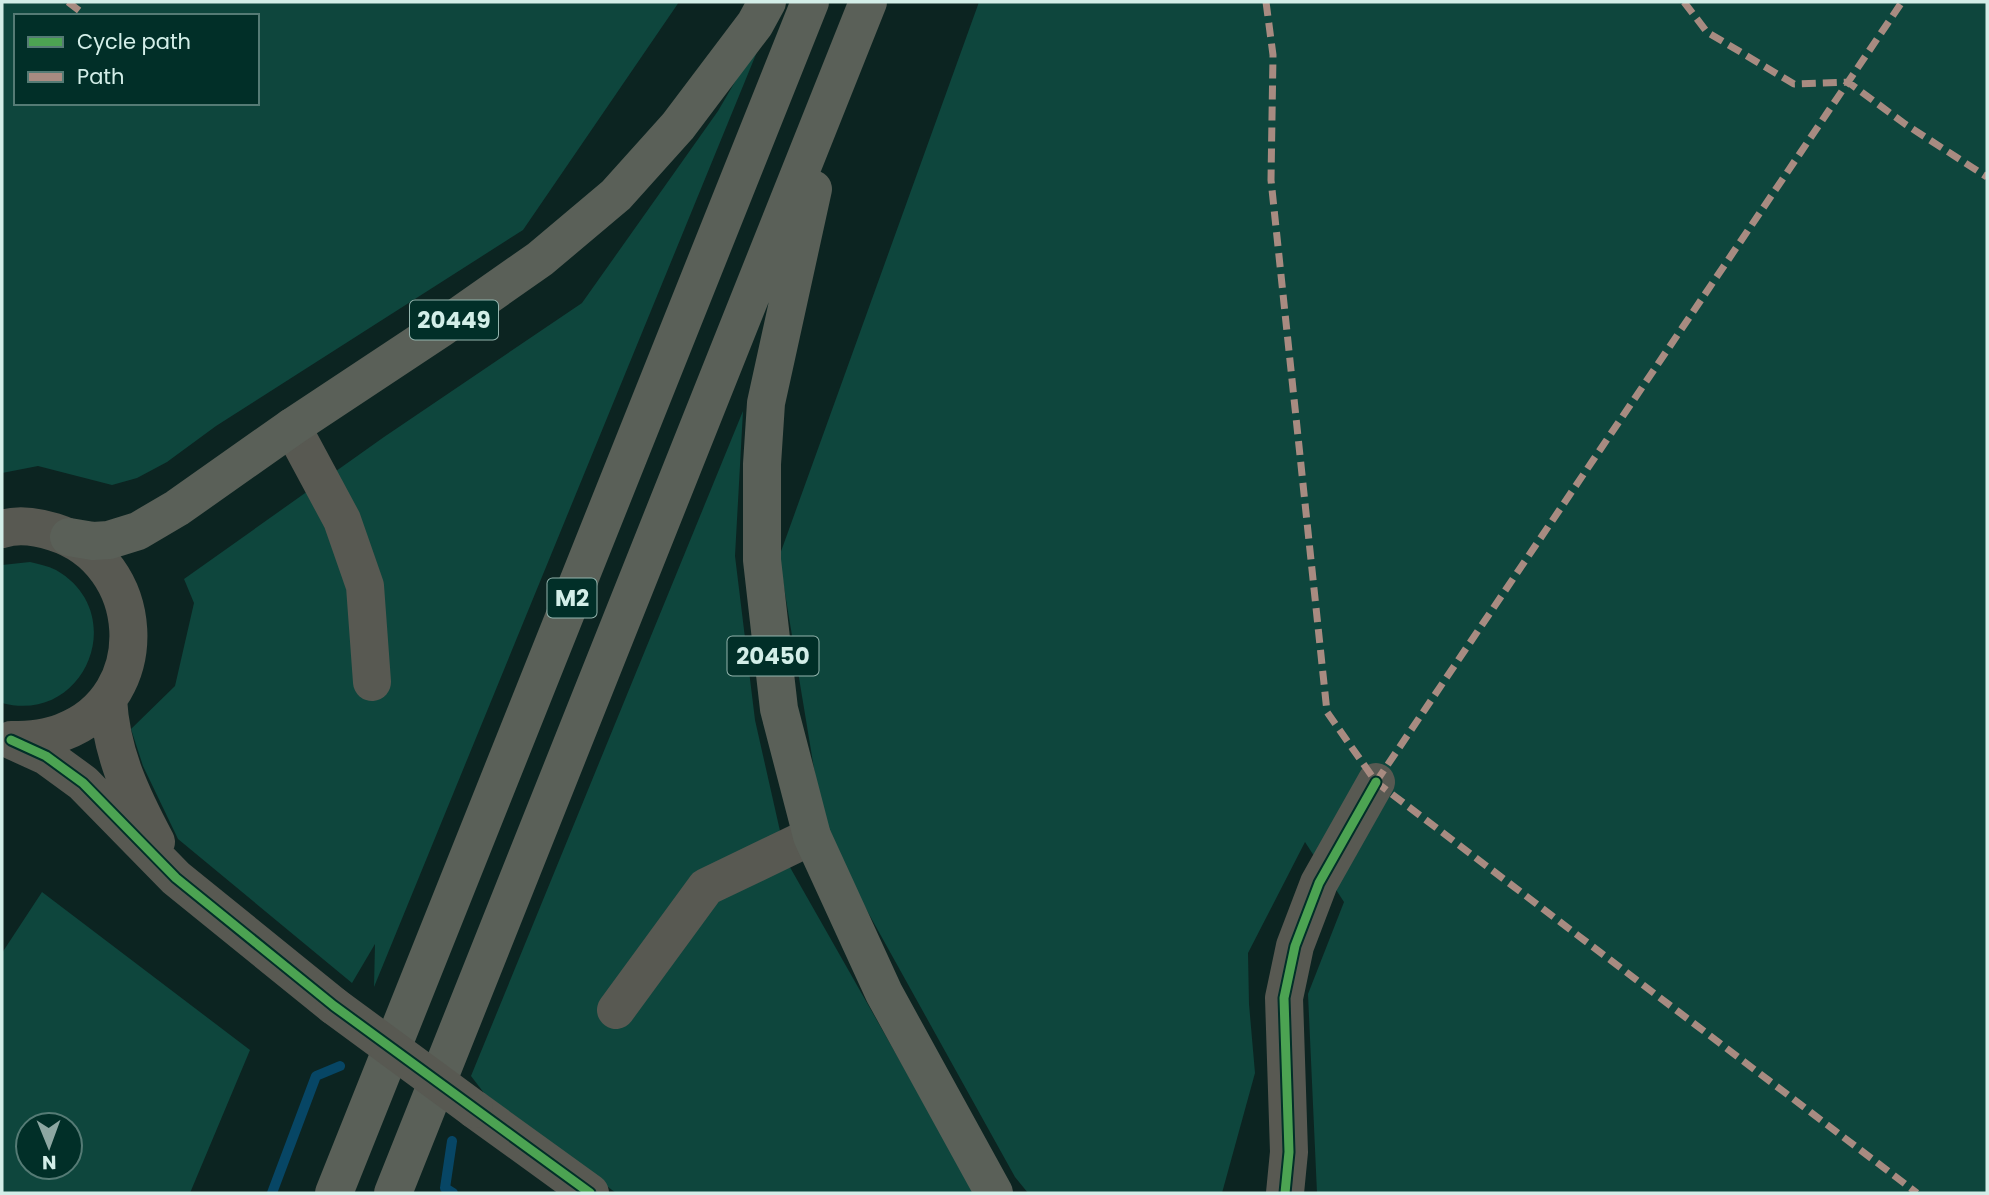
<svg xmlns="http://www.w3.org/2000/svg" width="1989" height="1195" viewBox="0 0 1989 1195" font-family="Poppins,sans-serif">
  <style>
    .green { fill: #0e463d; fill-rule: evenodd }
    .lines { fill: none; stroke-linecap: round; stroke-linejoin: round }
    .stream { stroke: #074665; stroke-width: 10 }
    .minor { stroke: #585952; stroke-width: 38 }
    .highway { stroke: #5a6058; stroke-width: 38 }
    .minor-bridge { stroke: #585952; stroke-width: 38 }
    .quiet { stroke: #a88b81; stroke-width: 7; stroke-dasharray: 14 7; stroke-linecap: butt }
    .cycleway-casing { stroke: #012f28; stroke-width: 13 }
    .cycleway { stroke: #4ca352; stroke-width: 9 }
    .labels { text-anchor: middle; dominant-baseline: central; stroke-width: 7; stroke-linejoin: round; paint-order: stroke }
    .shield { fill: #012f28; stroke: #94b5ae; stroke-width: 2 }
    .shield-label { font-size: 23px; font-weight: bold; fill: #d3eee8 }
  </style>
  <rect width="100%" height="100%" fill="#0c2421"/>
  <path class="green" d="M2,2h677l-156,228 -307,196 -49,36 -30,16 -25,7 -74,-19 -36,7zM16,16h241v87h-241z
    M979,2h1008v1191h-670l-9,-199 36,-92 -39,-60 -57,111 1,51 6,69 -33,120h-194l-13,-16 -190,-342 -46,-278z
    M768,25l-394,962 1,-43 -23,39 -174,-144 -35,-73 -12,-37 44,-43 19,-83 -10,-24 200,-142 198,-134 136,-192z
    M743,411l-8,145 20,164 32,142 188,331h-359l-132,-100 -13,-17z
    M30,562c8,2 18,4 26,8 75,43 29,155 -54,133v-138z
    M42,892l208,158 -60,143h-188v-240zM28,1125h42v42h-42z"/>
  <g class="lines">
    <path class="stream" d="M452,1141l-7,47 8,5
      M272,1193l44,-117 24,-10"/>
    <path class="minor" d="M292,427l50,93 23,66 7,96
      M2,529c16,-5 36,-2 52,3 93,29 102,165 9,200 -17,7 -34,8 -52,8
      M108,699c3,54 23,96 48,143
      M11,740l35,16 37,27 93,95 158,128
      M616,1010l90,-123 106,-51
      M474,1109l116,84
      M1285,1193l4,-41 -5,-154 11,-52 24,-63 57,-101"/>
    <path class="highway" d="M813,189l-47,214 -4,61v96l17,149 33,127 72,157 110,200
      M69,537l24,4 16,-1 29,-9 39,-23 115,-81 148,-98 100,-70 76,-64 62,-69 77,-102 12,-22
      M334,1193l476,-1191
      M393,1193l475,-1191"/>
    <path class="minor-bridge" d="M334,1006l140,103"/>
    <path class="quiet" d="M68,2l13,10
      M1266,2l7,53 -2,125 56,532 49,70 541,411
      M1684,2l23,30 87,52 54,-2 57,42 82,53
      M1376,782l526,-780"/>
    <g class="cycleway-casing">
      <path id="cycleway" d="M11,740l35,16 37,27 93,95 158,128 256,187
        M1285,1193l4,-41 -5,-154 11,-52 24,-63 57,-101"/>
    </g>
    <use href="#cycleway" class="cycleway"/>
  </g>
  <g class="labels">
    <g class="shield">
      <rect x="410" y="300.5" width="88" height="39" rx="5"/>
      <rect x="547.5" y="578.5" width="49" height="39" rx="5"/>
      <rect x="727.5" y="636.5" width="91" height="39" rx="5"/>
    </g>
    <g class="shield-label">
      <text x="454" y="320">20449</text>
      <text x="572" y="598">M2</text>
      <text x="773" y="656">20450</text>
    </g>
  </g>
  <rect width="1989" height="1195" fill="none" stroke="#d3eee8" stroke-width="7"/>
  <rect x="14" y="14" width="245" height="91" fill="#012f28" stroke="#557b75" stroke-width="2"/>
  <rect x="28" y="37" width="35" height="10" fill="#4ca352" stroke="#557b75" stroke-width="2"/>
  <text x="77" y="49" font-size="21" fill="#d3eee8">Cycle path</text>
  <rect x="28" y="72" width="35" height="10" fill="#a88b81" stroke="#557b75" stroke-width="2"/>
  <text x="77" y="84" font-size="21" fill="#d3eee8">Path</text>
  <g transform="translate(49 1146) rotate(179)"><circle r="33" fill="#012f28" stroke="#557b75" stroke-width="2"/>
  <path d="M0-5L12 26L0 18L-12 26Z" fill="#8da7a2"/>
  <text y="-10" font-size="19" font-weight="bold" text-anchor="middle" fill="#d3eee8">N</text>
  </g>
</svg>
